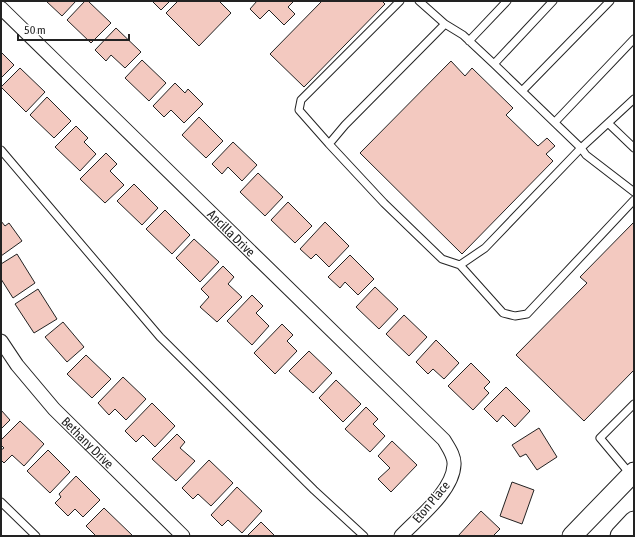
<svg xmlns="http://www.w3.org/2000/svg" width="635" height="537" viewBox="0 0 635 537" font-family="'Asap Condensed',sans-serif">
  <style>
    .building { fill: #f3c9c0; stroke: #222 }
    .lines { fill: none; stroke-linecap: round; stroke-linejoin: round }
    .service-casing { stroke: #222; stroke-width: 9 }
    .minor-casing { stroke: #222; stroke-width: 15 }
    .secondary-casing { stroke: #222; stroke-width: 21 }
    .service { stroke: #fff; stroke-width: 7 }
    .minor { stroke: #fff; stroke-width: 13 }
    .secondary { stroke: #fff; stroke-width: 19 }
    .labels { text-anchor: middle; dominant-baseline: central; stroke-width: 3; stroke-linejoin: round; paint-order: stroke }
    .street-label { font-size: 13px; fill: #222; stroke: #fff }
  </style>
  <rect width="100%" height="100%" fill="#fff"/>
  <path class="building" d="M46,1h30l-14,15z
    M85,1h3l23,22 -20,20 -24,-23z
    M152,1h18l-9,9z
    M178,1h41l12,12 -32,33 -33,-33z
    M257,1h37l-6,6 7,7 -11,11 -15,-15 -9,9 -10,-10z
    M322,1h60l3,3 -81,83 -34,-33z
    M116,28l25,24 -16,16 -14,-13 -5,6 -11,-11z
    M1,52l13,13 -13,13z
    M142,60l24,23 -17,18 -24,-23z
    M451,61l14,15 7,-8 41,40 -7,7 32,31 9,-8 8,8 -9,8 7,7 -91,93 -102,-101z
    M20,68l25,24 -19,20 -25,-25z
    M175,83l10,10 3,-4 15,15 -19,19 -13,-13 -7,7 -11,-11z
    M47,97l24,24 -17,17 -24,-23z
    M199,117l24,24 -17,17 -24,-23z
    M76,126l12,12 -4,4 12,12 -16,17 -25,-24z
    M233,142l24,23 -15,16 -14,-14 -6,7 -10,-10z
    M106,153l11,11 -7,7 14,14 -19,18 -25,-24z
    M258,173l25,24 -18,19 -25,-24z
    M134,184l24,24 -16,17 -25,-24z
    M288,202l24,24 -17,17 -24,-23z
    M165,210l25,25 -18,19 -26,-25z
    M1,221l4,5 4,-3 13,18 -21,15z
    M325,222l24,24 -20,21 -13,-13 -5,5 -11,-10z
    M634,222v148l-50,51 -68,-66 71,-72 -7,-6z
    M194,239l25,23 -19,20 -24,-24z
    M17,254l18,29 -22,15 -12,-19v-15z
    M350,255l24,24 -16,16 -13,-13 -5,6 -12,-11z
    M223,266l11,11 -6,7 14,13 -25,25 -17,-15 9,-10 -8,-8z
    M375,287l23,22 -19,20 -23,-22z
    M38,289l19,30 -23,14 -19,-29z
    M252,295l11,11 -7,7 13,13 -17,19 -25,-24z
    M404,315l23,22 -18,19 -23,-22z
    M63,322l21,25 -17,15 -22,-25z
    M282,324l11,11 -6,6 10,10 -22,23 -21,-21z
    M436,340l23,23 -15,16 -11,-10 -5,5 -12,-12z
    M309,351l23,22 -19,20 -24,-22z
    M86,355l25,24 -19,19 -25,-24z
    M471,363l19,19 -6,6 5,5 -16,17 -25,-24z
    M123,377l23,22 -20,21 -11,-11 -6,6 -11,-12z
    M336,380l25,24 -18,18 -24,-24z
    M506,387l24,24 -15,16 -12,-12 -6,7 -13,-13z
    M152,403l23,23 -20,21 -12,-12 -7,7 -11,-11z
    M366,407l12,12 -5,5 12,12 -15,16 -25,-23z
    M1,410l9,10 -9,9z
    M20,421l24,23 -20,22 -12,-11 -8,8 -3,-3v-10l3,-2 -3,-3v-5z
    M539,428l18,29 -20,13 -11,-16 -6,3 -8,-12z
    M177,434l8,8 -5,6 15,13 -19,20 -24,-22z
    M392,441l25,24 -26,27 -13,-13 12,-11 -12,-12z
    M48,450l22,22 -20,21 -23,-22z
    M209,460l24,23 -22,23 -13,-12 -5,5 -11,-11z
    M76,476l24,24 -17,17 -8,-8 -7,7 -13,-13 6,-6 -2,-3z
    M512,482l22,8 -12,34 -22,-8z
    M237,487l25,24 -20,22 -14,-13 -6,6 -11,-11z
    M104,508l29,28h-37l-10,-10z
    M481,511l19,18 -7,7h-35z
    M261,522l14,14h-28z"/>
  <g class="lines">
    <g class="service-casing">
      <path id="service" d="M419,1l26,23
        M469,41l38,-40
        M494,64l59,-63
        M523,90l87,-89
        M634,99l-53,49 -96,100 -25,17 -18,-6 -58,-56 -55,-59 16,-19 100,-101 18,11 31,29 87,84 5,7 48,37
        M555,122l79,-83
        M609,124l25,24
        M329,144l-30,-34 2,-10 99,-99
        M1,150l159,187 154,153 50,46
        M460,265l43,48 12,3 12,-2 107,-114
        M631,475l-31,-37 34,-34
        M1,502l35,34"/>
    </g>
    <g class="minor-casing">
      <g id="minor">
        <path id="s1" d="M1,8l443,432c4,7 11,16 10,25 -1,26 -36,53 -53,71"/>
        <path id="s2" d="M1,341l16,24 37,44 129,127"/>
      </g>
    </g>
    <g class="secondary-casing">
      <path id="secondary" d="M572,536l62,-64
        M620,536l14,-15"/>
    </g>
    <use href="#service" class="service"/>
    <use href="#minor" class="minor"/>
    <use href="#secondary" class="secondary"/>
  </g>
  <g class="labels">
    <g class="street-label">
      <text stroke="none"><textPath href="#s1" startOffset="322">Ancilla Drive</textPath></text>
      <text stroke="none"><textPath href="#s2" startOffset="134">Bethany Drive</textPath></text>
      <text transform="translate(431 502) rotate(-50)">Eton Place</text>
    </g>
  </g>
  <rect width="635" height="537" fill="none" stroke="#222222" stroke-width="4"/>
  <path d="M18 34v6h111v-6" fill="none" stroke="#222222" stroke-width="2"/>
  <text x="24" y="34" font-size="12" fill="#222222" stroke="#ffffff" stroke-width="3" paint-order="stroke">50 m</text>
</svg>
